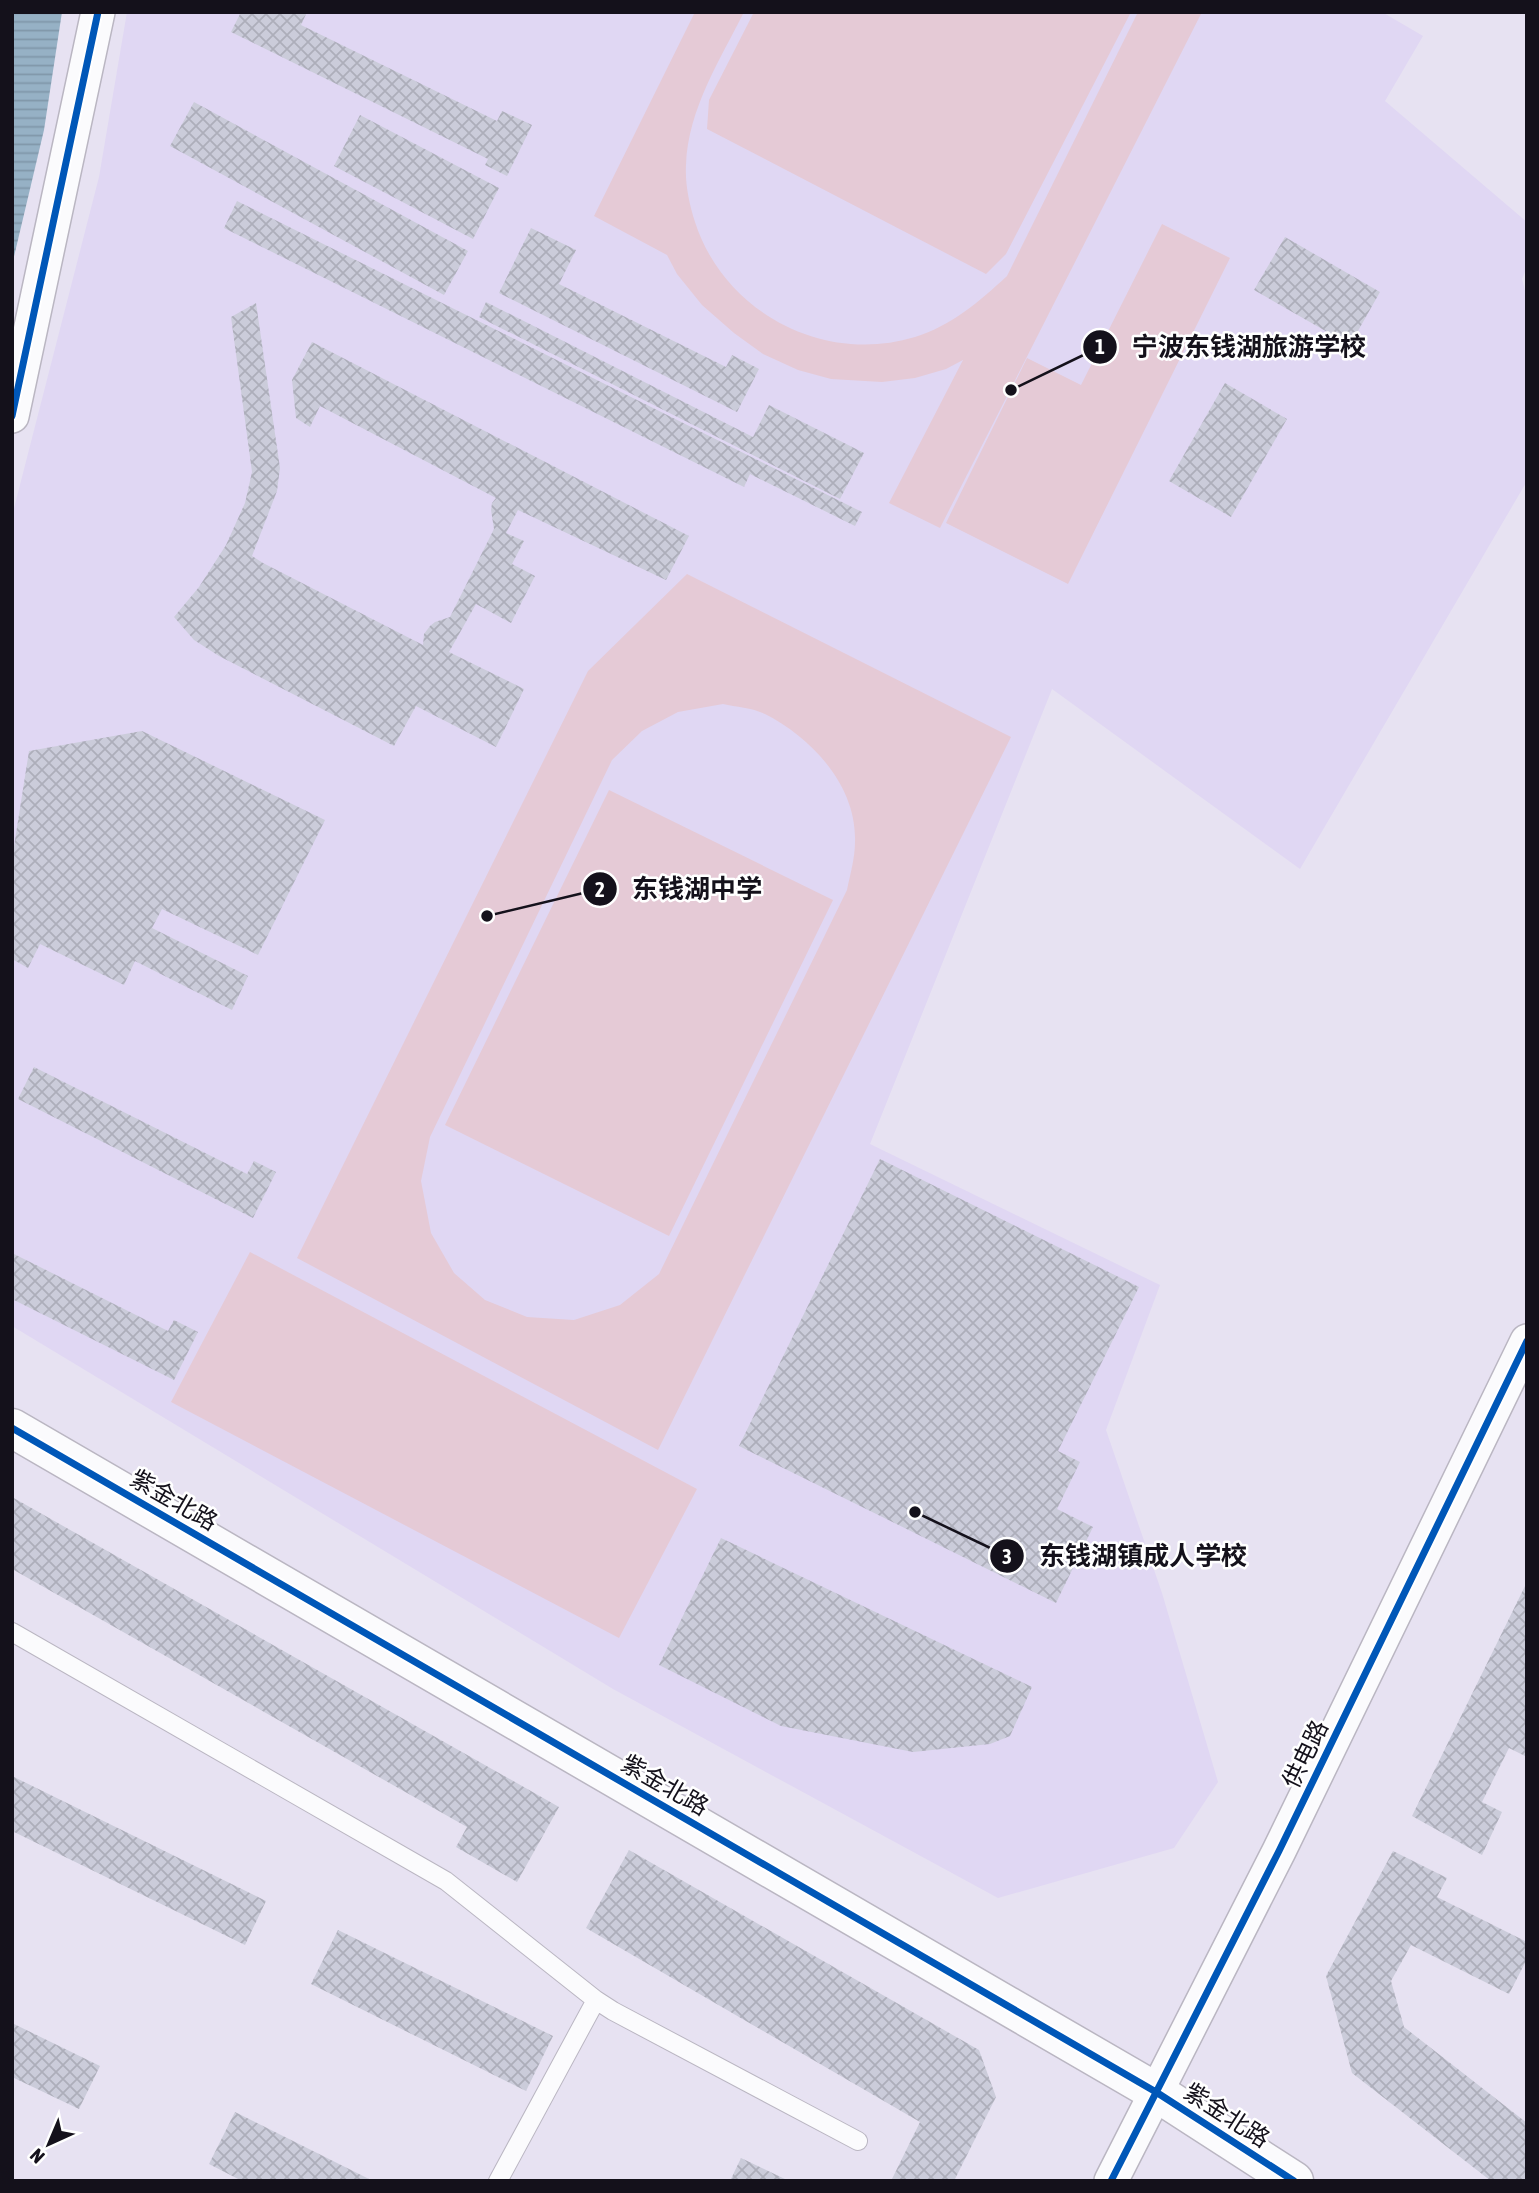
<svg xmlns="http://www.w3.org/2000/svg" width="1539" height="2193" viewBox="0 0 1539 2193" font-family="'Asap Condensed','Noto Sans SC',sans-serif">
  <style>
    .built { fill: #e0d7f3 }
    .pitch { fill: #e5cad6; fill-rule: evenodd }
    .water { fill: url(#water-rules) }
    .building { fill: url(#building-cross-hatch) }
    .lines { fill: none; stroke-linecap: round; stroke-linejoin: round }
    .lane-casing { stroke: #bab6c2; stroke-width: 20 }
    .street-casing { stroke: #bab6c2; stroke-width: 36 }
    .secondary-casing { stroke: #bab6c2; stroke-width: 41 }
    .lane { stroke: #fbfbfd; stroke-width: 18 }
    .street { stroke: #fbfbfd; stroke-width: 33 }
    .secondary { stroke: #fbfbfd; stroke-width: 38 }
    .cycleway-casing { stroke: #fff; stroke-width: 11 }
    .cycleway { stroke: #0057b8; stroke-width: 7 }
    .labels { text-anchor: middle; dominant-baseline: central; stroke-width: 5; stroke-linejoin: round; paint-order: stroke }
    .street-label { font-size: 24px; fill: #14111b; stroke: #fff }
    .leader { fill: none; stroke: #14111b; stroke-width: 2.5 }
    .callout-dot { fill: #14111b; stroke: #fff; stroke-width: 2.5 }
    .mark-label { font-size: 21px; text-anchor: middle; font-weight: bold; fill: #fff }
    .callout-label { font-size: 26px; text-anchor: middle; font-weight: bold; fill: #14111b; stroke: #fff; stroke-width: 5; stroke-linejoin: round; paint-order: stroke }
  </style>
  <defs>
    <pattern id="water-rules" width="6" height="5" patternUnits="userSpaceOnUse" patternTransform="scale(1.75)"><rect width="6" height="5" fill="#96b1c5"/><path d="M0 2.5h6" fill="none" stroke="#8097a9"/></pattern>
    <pattern id="building-cross-hatch" width="8" height="8" patternUnits="userSpaceOnUse" patternTransform="scale(1.75)"><rect width="8" height="8" fill="#cbccda"/><path d="M0 0l8 8M0 8l8-8" fill="none" stroke="#adaeba"/></pattern>
  </defs>
  <rect width="100%" height="100%" fill="#e7e2f2"/>
  <path class="built" d="M127,12h1255l41,24 -38,65 142,121v45l-5,12 5,20v182l-227,388 -248,-180 -182,455 290,141 -54,145 56,163 56,189 -44,66 -176,50 -385,-209 -601,-363v-810l87,-339z"/>
  <path class="pitch" d="M695,12h49c-24,48 -56,97 -58,153 -1,19 3,38 9,57 29,90 128,143 220,115 36,-11 65,-36 92,-61l131,-264h64l-262,516 -51,-25 74,-143 -17,9 -31,9 -33,4 -51,-3 -33,-9 -35,-16 -29,-21 -32,-28 -25,-31 -10,-19 -73,-39z
    M754,12h377l-125,242 -20,20 -279,-145 2,-29z
    M1162,224l68,34 -162,326 -122,-61 81,-165 54,27z
    M687,574l324,163 -353,713 -361,-192 291,-587zM723,704c13,3 30,4 42,10 47,24 92,72 90,128 0,16 -5,33 -8,48l-188,384 -39,31 -46,15 -47,-3 -42,-17 -31,-27 -23,-40 -10,-52 9,-44 182,-377 30,-29 36,-19z
    M609,790l224,110 -164,336 -224,-111z
    M250,1252l447,237 -78,149 -448,-236z"/>
  <path class="water" d="M12,12h50l-18,118 -32,135z"/>
  <path class="building" d="M241,12h66l-6,13 196,96 5,-10 30,14 -25,51 -22,-11 3,-6 -257,-127z
    M194,102l274,149 -24,44 -274,-149z
    M360,115l139,73 -26,51 -139,-73z
    M237,201l625,311 -7,14 -105,-52 -6,13 -520,-259z
    M531,228l45,22 -17,34 167,83 6,-12 27,14 -22,43 -238,-119z
    M1285,237l95,55 -30,53 -96,-55z
    M486,302l267,135 16,-32 95,48 -24,46 -361,-182z
    M256,303l24,165 -3,23 -25,65 11,7 160,82 1,-11 6,-8 5,-4 15,-5 44,-88 -3,-19 1,-7 4,-5 -176,-92 -10,21 -14,-9 -4,-38 20,-38 377,194 -23,44 -148,-70 -12,23 18,8 -12,23 23,12 -24,47 -35,-19 -27,48 75,37 -28,58 -80,-41 -22,40 -175,-90 -25,-16 -20,-23 25,-30 27,-42 19,-42 7,-31 -21,-155z
    M1225,383l62,36 -56,98 -62,-36z
    M142,731l183,89 -67,135 -96,-46 -10,19 96,48 -16,34 -97,-49 -11,24 -84,-41 -12,24 -16,-9v-100l17,-108z
    M34,1067l213,107 7,-13 22,11 -23,46 -235,-119z
    M880,1159l259,128 -81,164 22,11 -23,47 36,18 -37,76 -317,-157z
    M12,1253l156,78 6,-11 24,12 -24,48 -162,-81z
    M12,1497l547,310 -42,75 -61,-35 11,-20 -455,-258z
    M721,1538l311,149 -22,49 -20,8 -77,8 -132,-26 -122,-61z
    M1527,1582v175l-18,-9 -27,54 20,10 -20,43 -70,-39z
    M12,1776l254,125 -21,44 -233,-114z
    M629,1850l350,200 17,47 -42,84h-63l29,-59 -334,-194z
    M1393,1851l54,27 -10,19 90,45v17l-18,35 -98,-49 -20,36 13,46 123,96v58h-36l-139,-108 -26,-97z
    M338,1930l215,106 -27,55 -215,-107z
    M12,2023l88,43 -21,43 -67,-32z
    M235,2112l138,69h-131l-33,-17z
    M741,2158l48,23h-59z"/>
  <g class="lines">
    <g class="lane-casing">
      <path id="lane" d="M12,1632l434,249 150,119 17,11 245,130
        M498,2181l98,-181"/>
    </g>
    <g class="street-casing">
      <path id="street" d="M12,416l86,-404
        M1111,2181l168,-330 248,-510"/>
    </g>
    <g class="secondary-casing">
      <path id="secondary" d="M12,1428l1144,664 138,89"/>
    </g>
    <use href="#lane" class="lane"/>
    <use href="#street" class="street"/>
    <use href="#secondary" class="secondary"/>
    <g class="cycleway-casing">
      <path id="cycleway" d="M12,416l86,-404
        M12,1428l1144,664 138,89
        M1111,2181l168,-330 248,-510"/>
    </g>
    <use href="#cycleway" class="cycleway"/>
  </g>
  <g class="labels">
    <g class="street-label">
      <text transform="translate(174 1500) rotate(30)">紫金北路</text>
      <text transform="translate(1305 1754) rotate(-64)">供电路</text>
      <text transform="translate(665 1785) rotate(30)">紫金北路</text>
      <text transform="translate(1227 2115) rotate(33)">紫金北路</text>
    </g>
  </g>
  <path class="leader" d="M1011 390L1100 347M487 916L600 889M915 1512L1007 1556"/>
  <g class="callout-dot">
    <circle cx="1011" cy="390" r="7"/>
    <circle cx="487" cy="916" r="7"/>
    <circle cx="915" cy="1512" r="7"/>
    <circle cx="1100" cy="347" r="18"/>
    <circle cx="600" cy="889" r="18"/>
    <circle cx="1007" cy="1556" r="18"/>
  </g>
  <g class="mark-label">
    <text x="1100" y="354">1</text>
    <text x="600" y="897">2</text>
    <text x="1007" y="1564">3</text>
  </g>
  <g class="callout-label">
    <text x="1249" y="356">宁波东钱湖旅游学校</text>
    <text x="697" y="898">东钱湖中学</text>
    <text x="1143" y="1565">东钱湖镇成人学校</text>
  </g>
  <rect width="1539" height="2193" fill="none" stroke="#14111b" stroke-width="28"/>
  <g transform="translate(49 2144) rotate(224)" stroke="#ffffff" stroke-width="5" paint-order="stroke">
  <path d="M0-5L12 26L0 18L-12 26Z" fill="#14111b"/>
  <text y="-10" font-size="19" font-weight="bold" text-anchor="middle" fill="#14111b">N</text>
  </g>
</svg>
